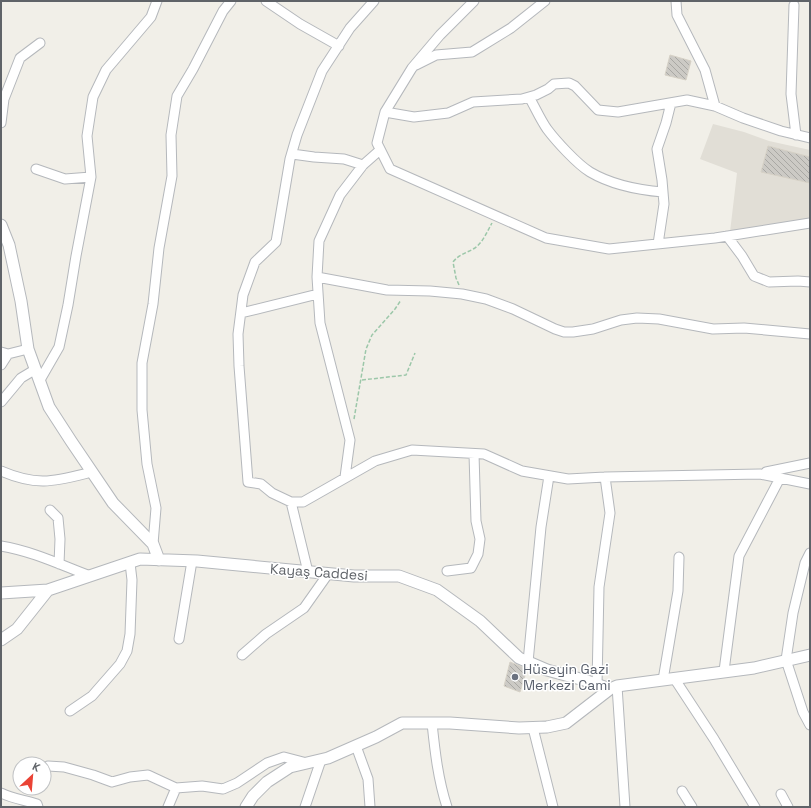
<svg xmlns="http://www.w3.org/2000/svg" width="811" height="808" viewBox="0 0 811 808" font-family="'Space Grotesk',sans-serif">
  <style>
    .education { fill: #e1ded6 }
    .building { fill: url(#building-back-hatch); stroke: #d6d1c6 }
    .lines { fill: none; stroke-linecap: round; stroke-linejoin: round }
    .minor-casing { stroke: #b5b8bc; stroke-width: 11 }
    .tertiary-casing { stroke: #b5b8bc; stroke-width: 13 }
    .path { stroke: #9cc7a9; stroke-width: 1.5; stroke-dasharray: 4 2; stroke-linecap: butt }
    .minor { stroke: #fff; stroke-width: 9 }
    .tertiary { stroke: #fff; stroke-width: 11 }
    .worship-dot { fill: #6b7280; stroke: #fff; stroke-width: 1.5 }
    .labels { text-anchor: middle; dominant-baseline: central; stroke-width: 3; stroke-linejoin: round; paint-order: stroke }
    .street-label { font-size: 14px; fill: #5f6368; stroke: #fff }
    .worship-label { font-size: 14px; fill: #5b616d; stroke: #fff; text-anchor: start }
  </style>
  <defs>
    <pattern id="building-back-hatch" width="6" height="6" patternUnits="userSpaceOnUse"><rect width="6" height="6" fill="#cccac5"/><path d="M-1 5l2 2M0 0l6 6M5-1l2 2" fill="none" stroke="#a9a8a4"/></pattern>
  </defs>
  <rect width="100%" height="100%" fill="#f1efe8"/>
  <path class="education" d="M713,124l31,8 25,9 41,9v69l-80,13 7,-59 -37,-14z"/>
  <path class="building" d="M670,55l21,6 -5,19 -21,-5z
    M768,146l42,11v26l-49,-11z
    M510,662l17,7 -7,23 -16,-6z"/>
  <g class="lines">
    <g class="minor-casing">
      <path id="minor" d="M266,1l34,23 39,22
        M374,1l-24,27 -28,43 -25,64 -7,24 -14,83 -21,20 -12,33 -5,39 1,32 9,116 13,2 11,9 19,9h12l72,-41 37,-11 72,4 38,17 46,8 37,-2 155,-3 50,10
        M474,1l-34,34 -28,33 -27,44 -8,31 13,26 156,69 63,11 106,-11 95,-15
        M676,1l1,14 28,55 10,36
        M794,5l-3,89 5,41
        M416,65l20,-10 36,-3 39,-24 34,-27
        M529,97c6,10 11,22 18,32 9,12 30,35 43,43 22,13 48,18 73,20
        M385,112l29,5 34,-4 25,-11 49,-3 14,-4 12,-6 6,-5 15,-1 6,3 23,24 20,2 69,-12 28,6 28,12 38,13 29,7
        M1,123l3,-24 16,-41 20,-15
        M292,154l22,3 30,2 19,6
        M36,169l29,10 26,-2
        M727,236l15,20 12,20 15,6 29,-1 12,1
        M658,244l6,-40 -2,-24 -5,-31 9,-26 5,-20
        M317,277l70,13 43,1 32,3 24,5 27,10 42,20 9,3h9l20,-3 28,-9 16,-2 22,1 54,10 31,-1 66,6
        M241,313l77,-19
        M1,352l7,2 20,-5
        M1,365l7,-11
        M40,380l19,-33 9,-42 8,-49 15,-79 -4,-41 6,-39 13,-27 45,-53 6,-16
        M1,402l20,-24 15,-9
        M1,471c37,16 54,10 91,1
        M766,472l44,-9
        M345,477l5,-37 -30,-117 -3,-46 2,-36 21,-46 23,-30 17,-15
        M291,502l17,70
        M50,510l8,8 2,21 -1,25
        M153,544l3,-36 -9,-44 -5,-54v-47l11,-59 6,-56 13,-72 -1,-41 6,-39 16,-27 30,-58 8,-10
        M1,546c31,5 60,19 89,30
        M810,553l-5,10 -12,50 -7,47 17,52 7,13
        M447,571l24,-3 7,-14 2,-15 -4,-18 -2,-67
        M179,639l13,-78
        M242,655l24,-21 38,-26 24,-34
        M528,662l13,-135 8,-51
        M724,671l15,-115 41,-78
        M674,678l40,61 41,68
        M663,680l15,-89 1,-34
        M597,685l2,-98 11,-74 -5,-36
        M617,686l8,121
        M70,711l22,-15 28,-32 7,-13 3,-17 2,-54 -2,-17
        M432,723c3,29 6,56 15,84
        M533,728l20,79
        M356,746l12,33 2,28
        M48,766l16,1 29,8 19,7 18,-5 18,-2 28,13 26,-2 21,3 14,-6 30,-20 17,-6 23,6
        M682,791l10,16
        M1,793c12,6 24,7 36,11l1,3
        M781,794l7,13
        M168,807l8,-19
        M305,807l16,-47"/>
    </g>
    <g class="tertiary-casing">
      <path id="tertiary" d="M1,225l8,20 12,56 7,48 21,58 22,34 42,62 40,41 6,16
        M1,593l47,-3 92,-31 57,2 157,15h45l38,14 43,31 39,37 28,12 37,10 26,9
        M1,640l16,-11 31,-39
        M246,807l7,-11 14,-14 23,-15 38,-9 48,-21 26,-14h48l69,5 28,-1 19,-4 44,-34 7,-3 137,-18 56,-13"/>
    </g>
    <path class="path" d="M459,285l-3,-7 -3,-16c6,-8 14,-9 22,-14 8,-6 12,-16 17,-25
      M362,380l44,-5 9,-22
      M354,419l12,-70 6,-14 23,-26 6,-9"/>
    <use href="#minor" class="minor"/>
    <use href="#tertiary" class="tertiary"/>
  </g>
  <circle class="worship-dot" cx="515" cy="677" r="4"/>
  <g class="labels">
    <g class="street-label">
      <text transform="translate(319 572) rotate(4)">Kayaş Caddesi</text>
    </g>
    <g class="worship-label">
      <text x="523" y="669">Hüseyin Gazi<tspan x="523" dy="16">Merkezi Cami</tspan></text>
    </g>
  </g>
  <rect width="811" height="808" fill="none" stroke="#5f6368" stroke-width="4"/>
  <g transform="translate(32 776) rotate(26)"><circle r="19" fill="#ffffff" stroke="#bfc1c3"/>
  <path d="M0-3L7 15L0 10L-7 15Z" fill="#ea4335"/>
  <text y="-6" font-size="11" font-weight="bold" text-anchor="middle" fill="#5f6368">K</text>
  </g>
</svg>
